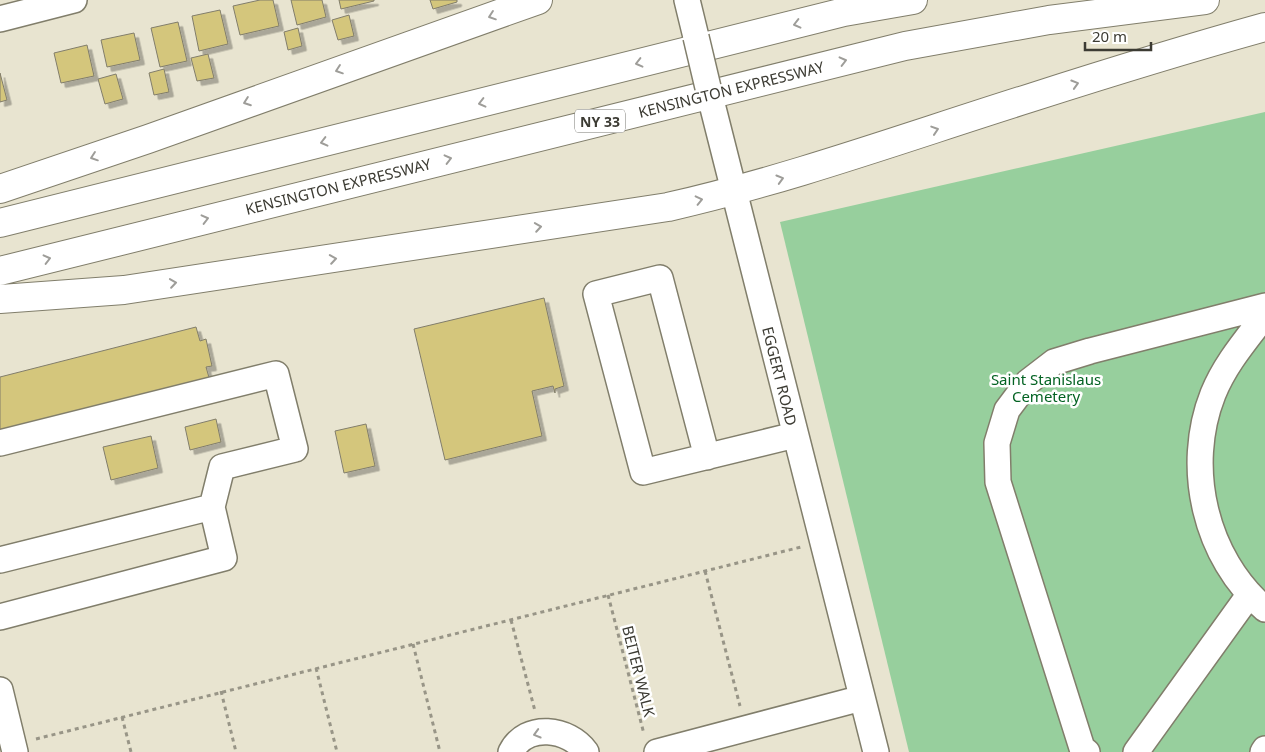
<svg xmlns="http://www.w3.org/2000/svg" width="1265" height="752" viewBox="0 0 1265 752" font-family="'Noto Sans',sans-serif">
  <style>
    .green { fill: #97cf9d }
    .building { fill: #d4c67b; stroke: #817d6b; filter: url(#shadow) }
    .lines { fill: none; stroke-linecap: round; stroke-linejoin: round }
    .minor-casing { stroke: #817e6b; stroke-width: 28 }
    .highway-casing { stroke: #817e6b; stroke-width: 30 }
    .path { stroke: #989587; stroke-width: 3; stroke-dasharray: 4 4; stroke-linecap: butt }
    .minor { stroke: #fff; stroke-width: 25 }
    .highway { stroke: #fff; stroke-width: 28 }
    .minor-bridge-casing { stroke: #817e6b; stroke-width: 28; stroke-linecap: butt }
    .minor-bridge { stroke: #fff; stroke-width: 25 }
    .oneway { stroke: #9e9d99 }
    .labels { text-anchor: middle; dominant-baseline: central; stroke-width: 5; stroke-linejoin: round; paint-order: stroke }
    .shield { fill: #fff; stroke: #767670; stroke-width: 1 }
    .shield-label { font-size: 14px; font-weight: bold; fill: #3c3b33 }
    .street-label { font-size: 15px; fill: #3c3b33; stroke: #fff }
    .park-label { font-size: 15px; fill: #046323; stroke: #fff }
  </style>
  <defs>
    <filter id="shadow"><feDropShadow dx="4.5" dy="4.5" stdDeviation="0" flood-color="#0004"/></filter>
  </defs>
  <rect width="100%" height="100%" fill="#e8e4d0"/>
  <path class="green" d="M1265,112v640h-356l-129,-530z"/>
  <path class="building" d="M260,0h13l6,26 -39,9 -7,-29z
    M291,0h31l4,17 -29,8z
    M339,0h35v1l-33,8z
    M430,0h27v2l-24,7z
    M220,10l8,34 -29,7 -7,-35z
    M349,15l5,21 -16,4 -6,-20z
    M178,22l9,39 -27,6 -9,-39z
    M298,28l4,18 -14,4 -4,-18z
    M134,33l6,27 -33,7 -6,-27z
    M87,45l7,31 -33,7 -7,-30z
    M208,54l6,24 -17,3 -6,-23z
    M164,69l5,23 -15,3 -5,-22z
    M0,73l7,27 -7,2z
    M116,74l7,25 -18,5 -7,-25z
    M544,298l20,88 -9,3v4l-2,-7 -21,5 10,45 -97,24 -31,-131z
    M196,327l4,14 6,-2 6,27 -6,1 4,14 -210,53v-57z
    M216,419l5,23 -31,8 -5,-23z
    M366,424l9,42 -31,7 -9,-42z
    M151,436l7,32 -47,12 -8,-33z"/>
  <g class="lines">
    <g class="minor-casing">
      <path id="minor" d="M687,0l9,37
        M0,19l74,-19
        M710,96l166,656
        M1265,315c-19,25 -40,49 -52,79 -29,73 -8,164 52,215
        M0,443l276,-69 19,75 -73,18 -10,40 -212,53
        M707,457l-47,-179 -64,16 47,178 152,-37
        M0,617l224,-59 -12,-51
        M0,690l15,62
        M511,752c15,-30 58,-24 75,0
        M657,752l205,-54
        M1087,752l-5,-4 -84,-266 -1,-39 10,-33 21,-28 26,-20 36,-11 175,-45
        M1136,752l113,-157
        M1263,752l2,-3"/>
    </g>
    <g class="highway-casing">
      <path id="highway" d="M0,189l148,-50 390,-139
        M0,223l844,-211 69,-12
        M0,271l905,-225 144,-26 156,-20
        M0,299l124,-9 544,-83c123,-28 241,-71 362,-109 78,-25 156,-49 235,-71"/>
    </g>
    <path class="path" d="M705,571l35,135
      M608,595l36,139
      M511,620l24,91
      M413,644l27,108
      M316,668l21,84
      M221,691l15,61
      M122,717l9,35
      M36,739l765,-192"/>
    <use href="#minor" class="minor"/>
    <use href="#highway" class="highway"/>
    <g class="minor-bridge-casing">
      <path id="minor-bridge" d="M696,37l14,59"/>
    </g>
    <use href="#minor-bridge" class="minor-bridge"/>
  </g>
  <defs><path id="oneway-chevron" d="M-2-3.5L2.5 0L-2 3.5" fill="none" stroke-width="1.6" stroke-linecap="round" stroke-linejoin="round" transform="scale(1.25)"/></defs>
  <g class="oneway">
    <use href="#oneway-chevron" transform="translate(492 16) rotate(161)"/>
    <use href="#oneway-chevron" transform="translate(797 24) rotate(166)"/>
    <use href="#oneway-chevron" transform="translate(843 61) rotate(-14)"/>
    <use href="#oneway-chevron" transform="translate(639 63) rotate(166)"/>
    <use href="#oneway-chevron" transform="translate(339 70) rotate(161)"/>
    <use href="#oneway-chevron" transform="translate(1075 84) rotate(-17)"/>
    <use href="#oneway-chevron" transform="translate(247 102) rotate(160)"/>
    <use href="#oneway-chevron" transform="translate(482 103) rotate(166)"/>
    <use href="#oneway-chevron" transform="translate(935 130) rotate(-18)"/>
    <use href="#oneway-chevron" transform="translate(324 142) rotate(166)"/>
    <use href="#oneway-chevron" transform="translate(94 157) rotate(161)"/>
    <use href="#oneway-chevron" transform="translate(448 159) rotate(-14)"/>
    <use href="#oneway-chevron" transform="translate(780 179) rotate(-16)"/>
    <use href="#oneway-chevron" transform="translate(699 200) rotate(-13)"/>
    <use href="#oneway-chevron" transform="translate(205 219) rotate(-14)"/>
    <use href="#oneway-chevron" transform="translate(538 227) rotate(-9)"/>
    <use href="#oneway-chevron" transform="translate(47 259) rotate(-14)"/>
    <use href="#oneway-chevron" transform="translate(333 259) rotate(-9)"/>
    <use href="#oneway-chevron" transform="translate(173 283) rotate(-8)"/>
    <use href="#oneway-chevron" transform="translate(537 734) rotate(164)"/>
  </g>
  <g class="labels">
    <rect class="shield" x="575" y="109.5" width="50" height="23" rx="4"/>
    <g class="shield-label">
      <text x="600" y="121">NY 33</text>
    </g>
    <g class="street-label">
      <text transform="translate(731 89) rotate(-14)">KENSINGTON EXPRESSWAY</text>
      <text transform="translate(338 186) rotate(-14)">KENSINGTON EXPRESSWAY</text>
      <text transform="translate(780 376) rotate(76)">EGGERT ROAD</text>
      <text transform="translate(639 671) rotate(76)">BEITER WALK</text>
    </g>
    <g class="park-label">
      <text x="1046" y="379">Saint Stanislaus<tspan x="1046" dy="17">Cemetery</tspan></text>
    </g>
  </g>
  <path d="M1085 42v8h66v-8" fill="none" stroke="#3c3b33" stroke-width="2.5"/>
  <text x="1092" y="42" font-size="15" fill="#3c3b33" stroke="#ffffff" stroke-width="4" paint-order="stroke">20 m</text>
</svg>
